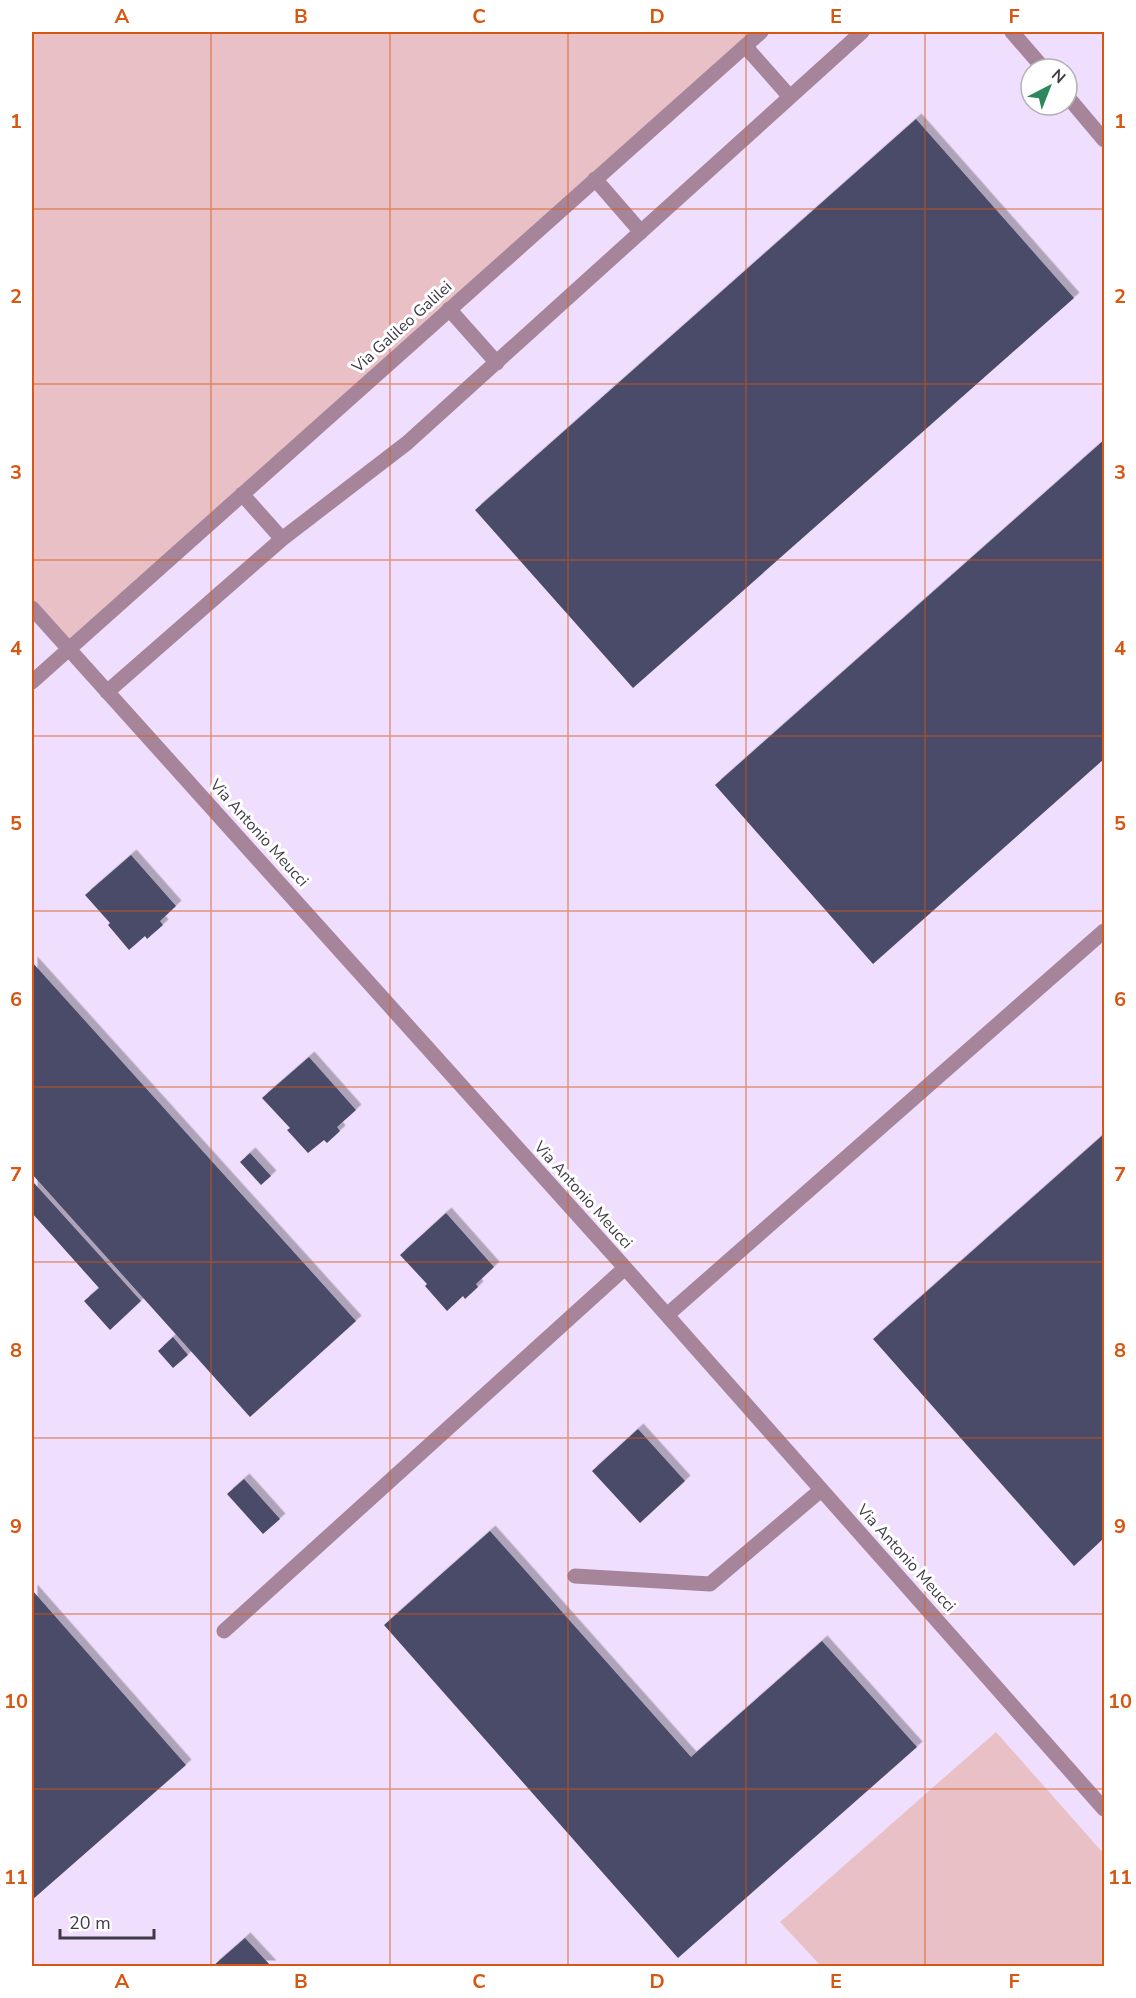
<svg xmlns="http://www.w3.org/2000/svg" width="1136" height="1998" viewBox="0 0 1136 1998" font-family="'Nunito Sans',sans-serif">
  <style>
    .green { fill: #e8c0c5 }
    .building { fill: #494c68; filter: url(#shadow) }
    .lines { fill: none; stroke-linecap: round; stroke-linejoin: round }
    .minor { stroke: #a6859a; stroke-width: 15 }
    .grid { fill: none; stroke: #d75612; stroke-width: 1.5; stroke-opacity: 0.55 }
    .labels { text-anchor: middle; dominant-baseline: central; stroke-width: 6; stroke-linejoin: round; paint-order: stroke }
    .street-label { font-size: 16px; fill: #403a46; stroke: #fff }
    .neatline { fill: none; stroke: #d75612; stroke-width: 2 }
    .grid-label { font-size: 20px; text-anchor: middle; font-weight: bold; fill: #d75612 }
  </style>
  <defs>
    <filter id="shadow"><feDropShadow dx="5.5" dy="-5.5" stdDeviation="0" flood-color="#0004"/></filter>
  </defs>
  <rect width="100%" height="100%" fill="#efdefd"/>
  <path class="green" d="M32,32h729l-693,617 -36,-41z
    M996,1732l108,122v112h-283l-41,-44z"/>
  <path class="building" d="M916,119l158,179 -441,390 -158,-178z
    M1104,440v319l-231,205 -158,-179z
    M131,855l45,51 -16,15 3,4 -16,14 -2,-3 -16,14 -21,-25 2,-2 -25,-28z
    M32,962l324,359 -106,96 -218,-243z
    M309,1057l47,53 -19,17 3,4 -13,12 -3,-3 -16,13 -21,-23 3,-2 -28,-30z
    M1104,1134v404l-30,28 -201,-227z
    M250,1153l21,23 -10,9 -21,-23z
    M34,1183l107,118 -31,29 -26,-29 15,-13 -67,-75v-28z
    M446,1213l48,54 -18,17 2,3 -13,12 -2,-3 -16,15 -22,-25 2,-2 -27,-29z
    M173,1337l15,18 -15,13 -15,-17z
    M638,1429l47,52 -45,42 -48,-52z
    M244,1479l36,40 -17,15 -36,-40z
    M490,1531l201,226 131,-116 95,106 -239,211 -294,-333z
    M32,1590l154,175 -154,135z
    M245,1938l26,28h-58z"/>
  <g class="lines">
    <path class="minor" d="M1012,32l32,37
      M745,46l45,51
      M1067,96l37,44
      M595,179l46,53
      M449,309l48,54
      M242,494l40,45
      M32,608l587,653 485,548
      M32,682l729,-650
      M107,692l175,-153 125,-96 455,-411
      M667,1315l437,-384
      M575,1576l135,8 111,-94
      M224,1631l401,-363"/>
  </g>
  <path class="grid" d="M211,32v1934M390,32v1934M568,32v1934M746,32v1934M925,32v1934M32,209h1072M32,384h1072M32,560h1072M32,736h1072M32,911h1072M32,1087h1072M32,1262h1072M32,1438h1072M32,1614h1072M32,1789h1072"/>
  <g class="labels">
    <g class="street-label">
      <text transform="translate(402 327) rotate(-42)">Via Galileo Galilei</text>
      <text transform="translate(259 833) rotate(48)">Via Antonio Meucci</text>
      <text transform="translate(583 1195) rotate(48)">Via Antonio Meucci</text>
      <text transform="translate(906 1558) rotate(48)">Via Antonio Meucci</text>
    </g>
  </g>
  <rect width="1136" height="1998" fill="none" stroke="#ffffff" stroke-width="66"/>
  <g transform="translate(1049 87) rotate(42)"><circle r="28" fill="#ffffff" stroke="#b3b0b5" stroke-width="1.5"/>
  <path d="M0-4.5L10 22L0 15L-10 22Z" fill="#2d875d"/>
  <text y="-9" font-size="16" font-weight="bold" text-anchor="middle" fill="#403a46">N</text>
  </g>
  <path d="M60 1929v9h94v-9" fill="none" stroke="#403a46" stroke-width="3"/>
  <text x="69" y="1929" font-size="18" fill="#403a46" stroke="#ffffff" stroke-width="4.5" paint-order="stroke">20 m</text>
  <rect x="33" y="33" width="1070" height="1932" class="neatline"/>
  <g class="grid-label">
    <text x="122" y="23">A</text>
    <text x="301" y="23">B</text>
    <text x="479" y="23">C</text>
    <text x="657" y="23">D</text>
    <text x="836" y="23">E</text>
    <text x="1014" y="23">F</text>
    <text x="16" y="128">1</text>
    <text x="1120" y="128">1</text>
    <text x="16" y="303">2</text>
    <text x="1120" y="303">2</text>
    <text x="16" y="479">3</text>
    <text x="1120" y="479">3</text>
    <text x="16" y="655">4</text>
    <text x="1120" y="655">4</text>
    <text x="16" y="830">5</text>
    <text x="1120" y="830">5</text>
    <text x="16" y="1006">6</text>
    <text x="1120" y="1006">6</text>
    <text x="16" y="1181">7</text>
    <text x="1120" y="1181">7</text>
    <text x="16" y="1357">8</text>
    <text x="1120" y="1357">8</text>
    <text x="16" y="1533">9</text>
    <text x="1120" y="1533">9</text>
    <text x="16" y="1708">10</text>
    <text x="1120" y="1708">10</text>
    <text x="16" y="1884">11</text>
    <text x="1120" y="1884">11</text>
    <text x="122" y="1988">A</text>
    <text x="301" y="1988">B</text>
    <text x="479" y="1988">C</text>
    <text x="657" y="1988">D</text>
    <text x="836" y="1988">E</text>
    <text x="1014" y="1988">F</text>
  </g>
</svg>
